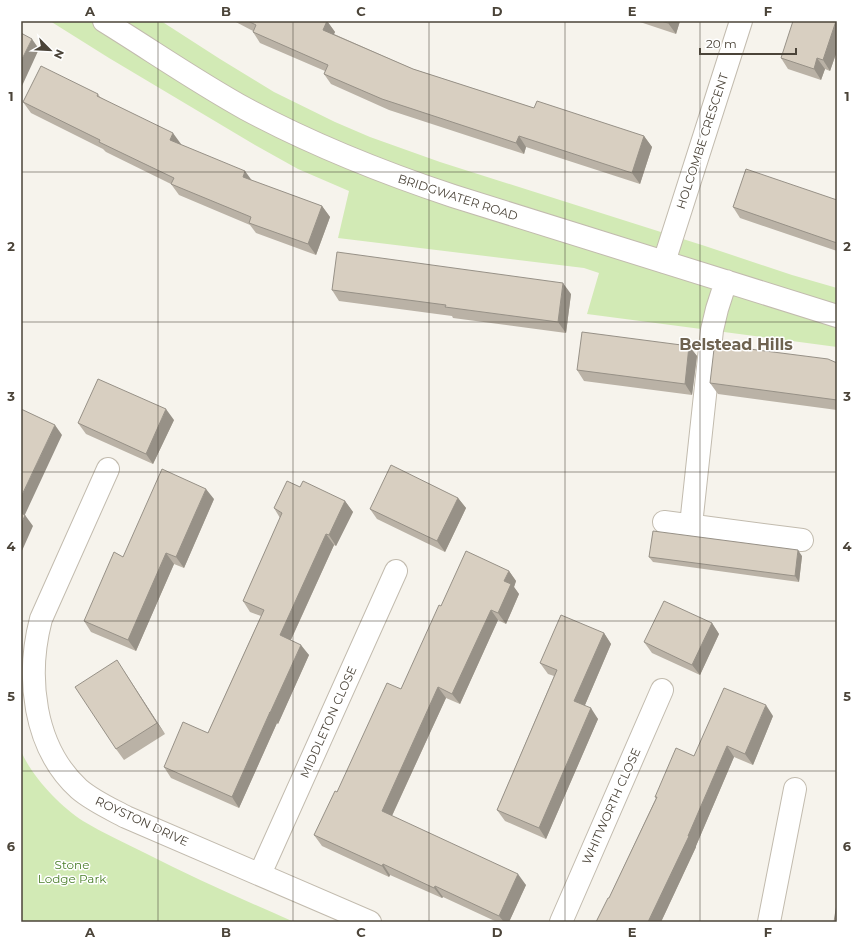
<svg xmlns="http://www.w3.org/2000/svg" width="858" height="943" viewBox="0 0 858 943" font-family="Montserrat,sans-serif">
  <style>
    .green { fill: #d2eab5 }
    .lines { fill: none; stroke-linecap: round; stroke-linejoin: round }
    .minor-casing { stroke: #c2bbae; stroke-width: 24 }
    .minor { stroke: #fff; stroke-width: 22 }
    .wall { fill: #bab2a6 }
    .shaded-wall { fill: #979187 }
    .building { fill: #d8cfc1; stroke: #979187 }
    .grid { fill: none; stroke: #4b4439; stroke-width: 1; stroke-opacity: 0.55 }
    .labels { text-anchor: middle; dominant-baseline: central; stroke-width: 3; stroke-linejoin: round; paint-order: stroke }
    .street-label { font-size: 12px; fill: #4b4439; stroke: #fff }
    .park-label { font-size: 12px; fill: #4a7f2a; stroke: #fff }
    .district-label { font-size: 16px; font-weight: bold; fill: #6e6250; stroke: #fff }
    .neatline { fill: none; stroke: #4b4439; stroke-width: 1.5 }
    .grid-label { font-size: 13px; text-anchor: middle; font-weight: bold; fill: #4b4439 }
  </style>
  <rect width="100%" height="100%" fill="#f6f3ec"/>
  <path class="green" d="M50,21h111l59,38 54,33 61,30 35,15 70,25 79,25 186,59 87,29 45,13v59l-250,-33 12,-41 -15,-5 -246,-30 11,-47 -51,-22 -43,-24 -146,-87z
    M21,751c11,26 39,55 62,70 20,12 42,22 62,32 49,25 99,47 149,69h-273z"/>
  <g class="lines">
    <g class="minor-casing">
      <path id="minor" d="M104,21c47,29 93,61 142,88 67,36 135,63 207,87l384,120
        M664,262l77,-241
        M108,469l-67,150c-15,57 -8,128 38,170 14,12 32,20 47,28l244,105
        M664,522l138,18
        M691,525l21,-195 5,-21 9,-28
        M260,874l136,-303
        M561,922l101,-232
        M769,922l26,-133"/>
    </g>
    <use href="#minor" class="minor"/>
  </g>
  <path class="wall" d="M234,21h93l8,11 -1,2 79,35 121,39 110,28 8,11 -12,37 -114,-37 -2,7 -135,-44 -58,-26 -7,-10 1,-3 -65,-28 -7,-11v-1z
    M637,21h43l-4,13z
    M837,21v30l-7,20 -5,-2 -4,11 -33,-11 -7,-11z
    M98,94l2,3 80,47 72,37 70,25 8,11 -14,38 -60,-22 -6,-8 -71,-30 -8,-11 -65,-32 -3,-3 -72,-36 -8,-11z
    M837,200v51l-97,-33 -7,-11z
    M332,290l239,4 -5,39 -113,-15 -1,-2 -113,-15z
    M689,346l8,10 -5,39 -108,-14 -7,-11z
    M837,363v47l-119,-16 -8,-11z
    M174,420l-21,44 -67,-30 -8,-11z
    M300,487l45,14 8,11 -17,34 -2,-1 -43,95 18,15 -31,69 -1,-1 -38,85 -68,-30 -7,-11 44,-34 53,-117 -11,-4 -7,-11 37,-83 -6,-10z
    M458,498l8,10 -21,44 -68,-33 -7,-10z
    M214,499l-30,69 -10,-4 -38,87 -45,-19 -7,-11 39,-64z
    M802,556l-3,26 -146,-20 -4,-5z
    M509,571l7,10 -2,6 5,7 -13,30 -8,-4 -38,84 -14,-6 -54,118 134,69 -17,37h-12l-54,-25 -1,1 -52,-23 -1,2 -67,-31 -8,-11 23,-43 64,-103 40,-83z
    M712,623l7,11 -19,41 -48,-22 -8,-11z
    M604,633l7,11 -26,61 13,14 -52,120 -41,-18 -8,-11 57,-134 -6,-2 -8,-11z
    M124,671l41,63 -41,26 -8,-11z
    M773,716l-20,49 -19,-8 -38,89v1l-35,75h-65l13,-24 47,-100 -1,-1 39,-41z"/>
  <path class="shaded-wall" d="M327,21l8,11 -4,8 -8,-10z
    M669,21h11l-4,13 -8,-11z
    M836,21h1v30l-7,20 -7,-11z
    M32,39l7,10 -17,37 -1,-1v-24z
    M817,58l8,11 -4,11 -7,-11z
    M173,133l8,11 -4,7 -7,-11z
    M519,136l7,11 -2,7 -8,-11z
    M644,136l8,11 -12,37 -8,-11z
    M245,171l8,11 -10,-5z
    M322,206l8,11 -14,38 -8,-11z
    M563,283l8,11 -5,39 -8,-11z
    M689,346l8,10 -5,39 -7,-11z
    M166,409l8,11 -21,44 -7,-10z
    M55,425l7,10 -40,86 -1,-2v-22z
    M206,489l8,10 -30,69 -8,-11z
    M458,498l8,10 -21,44 -8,-11z
    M345,501l8,11 -17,34 -7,-11z
    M25,515l8,11 -12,27v-28z
    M326,534l8,11 -46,101 -8,-11z
    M798,550l4,6 -3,26 -4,-6z
    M166,553l8,11 -38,87 -8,-11z
    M509,571l7,10 -2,6 5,7 -13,30 -8,-11 6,-32z
    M491,610l7,10 -38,84 -8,-10z
    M712,623l7,11 -19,41 -8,-10z
    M604,633l7,11 -29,68 -8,-11z
    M301,645l8,10 -31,69 -8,-11z
    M117,660l7,11 41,63 -8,-11z
    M438,687l8,11 -57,124 -7,-11z
    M766,705l7,11 -20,49 -8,-11z
    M591,708l7,11 -52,120 -7,-11z
    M270,712l7,11 -38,85 -7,-11z
    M727,746l7,11 -38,89v1l-35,75h-13l40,-86z
    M383,864l7,11 -1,2 -7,-11z
    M518,874l8,11 -17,37h-5l-5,-6z
    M435,886l8,11 -1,1 -8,-10z"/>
  <path class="building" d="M248,21h79l-4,9 90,39 121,39 3,-7 107,35 -12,37 -113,-37 -3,7 -134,-44 -58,-25 4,-9 -75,-33 3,-7z
    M661,21h8l-1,2z
    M793,21h43l-13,39 -6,-2 -3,11 -33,-11z
    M21,33l11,6 -11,22z
    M41,66l57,28 -1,2 76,37 -3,7 75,31 -2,6 79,29 -14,38 -59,-21 2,-6 -80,-33 3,-6 -75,-36 1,-2 -77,-38z
    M746,169l91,31v43l-104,-36z
    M337,252l226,31 -5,39 -113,-15 1,-2 -114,-15z
    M582,332l107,14 -4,38 -108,-14z
    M718,345l110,14 9,4v37l-127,-17 4,-34h3z
    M98,379l68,30 -20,45 -68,-31z
    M21,409l34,16 -34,72z
    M391,465l67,33 -21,43 -67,-32z
    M162,469l44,20 -30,68 -10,-4 -38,87 -44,-19 30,-69 9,5z
    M287,481l13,6 3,-6 42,20 -16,34 -3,-1 -46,101 21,10 -31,68v-1l-38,85 -68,-30 19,-45 25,11 56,-123 -21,-9 39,-88 -8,-5z
    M21,513l4,2 -4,10z
    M653,531l145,19 -3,26 -146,-19z
    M466,551l43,20 -5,10 7,3 -13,29 -7,-3 -39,84 -14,-7 -56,124 136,63 -19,42 -64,-30 -1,2 -51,-24 -1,2 -68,-31 21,-44 2,1 50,-109 14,6 38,-84 2,1z
    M664,601l48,22 -20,42 -48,-23z
    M561,615l43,18 -30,68 17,7 -52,120 -42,-18 60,-140 -17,-7z
    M117,660l40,63 -41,26 -41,-62z
    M724,688l42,17 -21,49 -18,-8 -39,90h1l-41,86h-52l12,-24h1l48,-101h-2l21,-49 18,8z
    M837,904v18h-3z"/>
  <path class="grid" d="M158,21v901M293,21v901M429,21v901M565,21v901M700,21v901M21,172h816M21,322h816M21,472h816M21,621h816M21,771h816"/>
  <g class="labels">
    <g class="street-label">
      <text transform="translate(702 141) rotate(-72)">HOLCOMBE CRESCENT</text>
      <text transform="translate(458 197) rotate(18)">BRIDGWATER ROAD</text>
      <text transform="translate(328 722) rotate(-66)">MIDDLETON CLOSE</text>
      <text transform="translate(611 806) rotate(-66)">WHITWORTH CLOSE</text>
      <text transform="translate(142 821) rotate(25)">ROYSTON DRIVE</text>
    </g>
    <g class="park-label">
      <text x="72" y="864">Stone<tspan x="72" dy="14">Lodge Park</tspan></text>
    </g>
    <g class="district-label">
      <text x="736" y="344">Belstead Hills</text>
    </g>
  </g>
  <rect width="858" height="943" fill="none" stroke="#ffffff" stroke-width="44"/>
  <g transform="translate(50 50) rotate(114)" stroke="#ffffff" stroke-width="3" paint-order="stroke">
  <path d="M0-3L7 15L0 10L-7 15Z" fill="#4b4439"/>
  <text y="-6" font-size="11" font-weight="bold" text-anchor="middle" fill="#4b4439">N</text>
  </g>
  <path d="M700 48v6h96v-6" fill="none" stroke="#4b4439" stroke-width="2"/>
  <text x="706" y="48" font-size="12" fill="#4b4439" stroke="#ffffff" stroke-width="3" paint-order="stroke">20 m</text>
  <rect x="22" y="22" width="814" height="899" class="neatline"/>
  <g class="grid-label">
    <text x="90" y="16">A</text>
    <text x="226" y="16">B</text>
    <text x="361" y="16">C</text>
    <text x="497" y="16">D</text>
    <text x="632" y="16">E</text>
    <text x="768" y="16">F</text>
    <text x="11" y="101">1</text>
    <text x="847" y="101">1</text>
    <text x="11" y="251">2</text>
    <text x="847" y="251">2</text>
    <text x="11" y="401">3</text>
    <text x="847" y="401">3</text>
    <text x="11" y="551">4</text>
    <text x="847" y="551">4</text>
    <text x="11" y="701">5</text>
    <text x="847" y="701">5</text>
    <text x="11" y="851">6</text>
    <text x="847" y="851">6</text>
    <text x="90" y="937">A</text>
    <text x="226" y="937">B</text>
    <text x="361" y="937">C</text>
    <text x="497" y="937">D</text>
    <text x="632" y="937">E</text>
    <text x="768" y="937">F</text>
  </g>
</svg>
